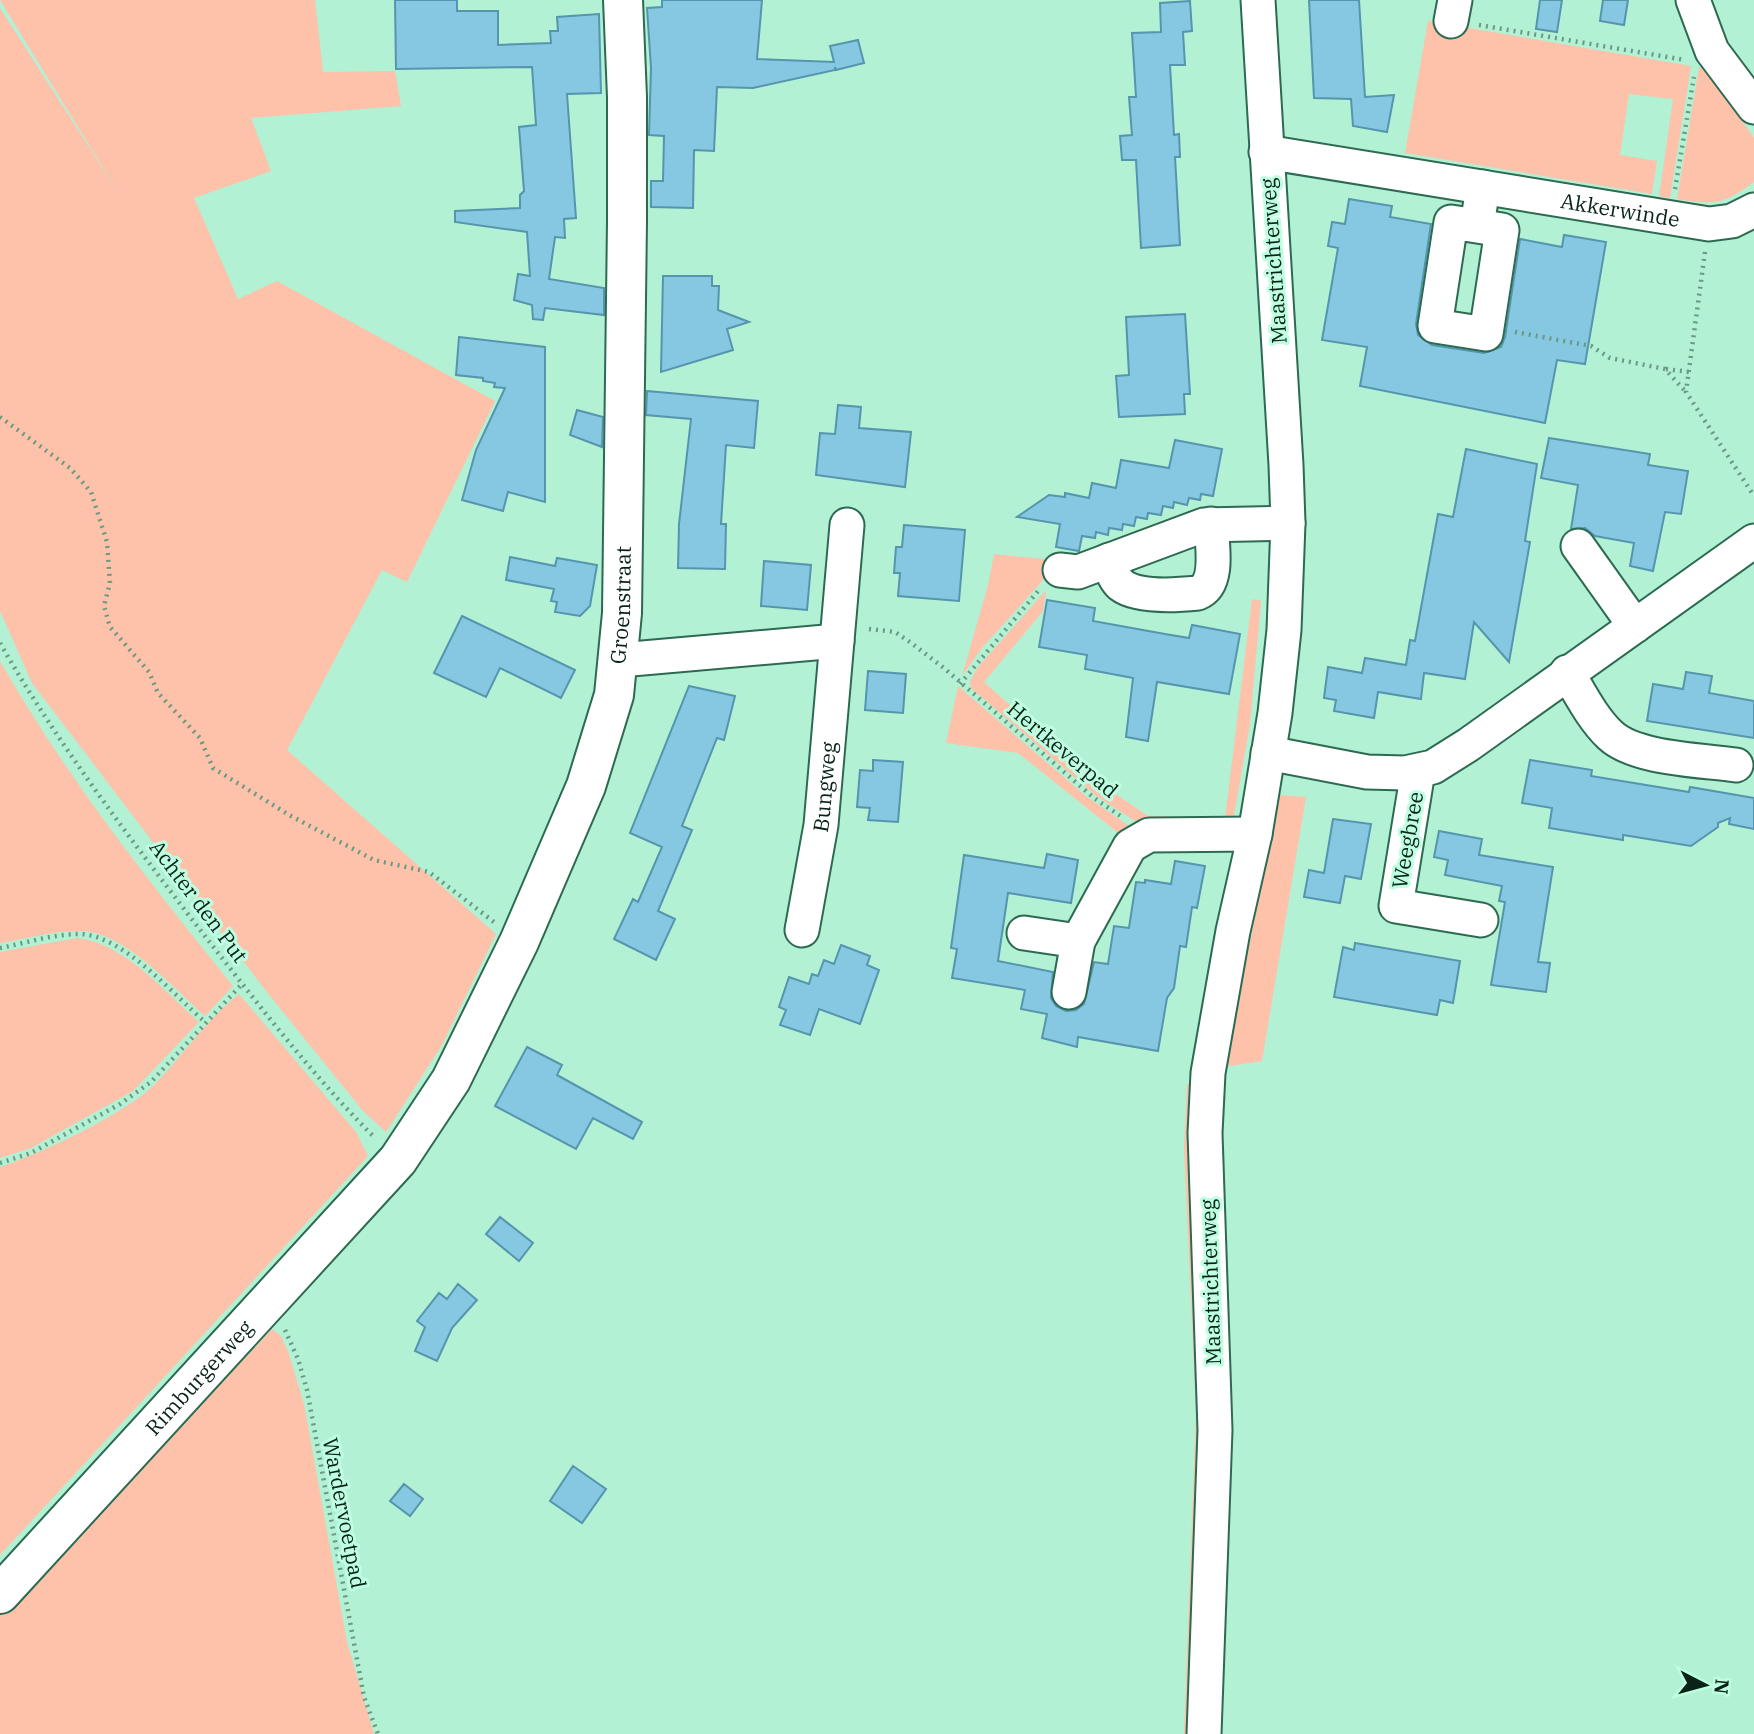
<svg xmlns="http://www.w3.org/2000/svg" width="1754" height="1734" viewBox="0 0 1754 1734" font-family="'IBM Plex Serif',serif">
  <style>
    .green { fill: #fdc2a9 }
    .building { fill: #86c8e1; stroke: #5595ae; stroke-width: 2 }
    .lines { fill: none; stroke-linecap: round; stroke-linejoin: round }
    .street-casing { stroke: #2d6a52; stroke-width: 37 }
    .secondary-casing { stroke: #2d6a52; stroke-width: 42 }
    .path { stroke: #6a9984; stroke-width: 4.5; stroke-dasharray: 2 5; stroke-linecap: butt }
    .street { stroke: #fff; stroke-width: 33 }
    .secondary { stroke: #fff; stroke-width: 38 }
    .labels { text-anchor: middle; dominant-baseline: central; stroke-width: 6; stroke-linejoin: round; paint-order: stroke }
    .street-label { font-size: 21px; fill: #092318; stroke: #bfffe1 }
  </style>
  <rect width="100%" height="100%" fill="#b2f1d4"/>
  <path class="green" d="M0,0h315l8,72 72,-1 6,35 -150,12 20,53 -77,27 44,101 39,-18 218,120 -88,181 -25,-12 -95,180 209,184 -54,111 -56,87 -23,-21 -97,-120 -234,-308 -32,-72v-603l119,186z
    M1428,21l263,45 -21,132 -11,-2 14,-97 -44,-5 -9,61 37,6 -5,33 -247,-41z
    M1699,67l10,6 45,65v44c-32,23 -39,23 -77,17z
    M994,554l59,6 -9,19 -62,69 -20,28 26,-91z
    M1046,590l-3,21 -59,71 108,96 56,38 77,2 27,-219 9,2 -11,123 -18,102 -88,1 -49,-32 -124,-107 -1,-7 8,-14z
    M0,661c66,116 150,222 233,325l-28,30c-32,-28 -80,-84 -124,-85 -26,-1 -55,8 -81,12z
    M958,686l129,111 48,33 -13,6 -104,-83 -72,-10z
    M1279,795l27,2 -44,264 -33,5 -2,-8z
    M77,938c49,6 87,53 122,84l-66,69 -102,57 -31,10v-206z
    M239,994l117,138 12,24 -368,399v-388c40,-13 125,-53 155,-83 28,-29 52,-65 84,-90z
    M1187,1084l9,1 5,353 -9,296h-8l12,-321 -12,-265z
    M272,1329l9,7 7,15 16,53 43,238 27,92h-374v-119l113,-124 5,4z"/>
  <path class="building" d="M395,0h62v11h41v34l53,-2 -1,-12h8l-1,-14 42,-3 2,79 -34,1 9,124 -12,1 1,19 -10,-1 -6,42 55,9v27l-59,-7 -2,12 -10,-1 -1,-14 -18,-5 4,-26 12,2 -3,-44 -72,-10v-11l65,-3v-13l4,-4 -5,-64 17,-2 -4,-58 -136,2z
    M662,0h100l-5,59 77,3 -4,-16 28,-6 6,23 -28,7 -1,-3v3l-82,18 -36,-1 -3,64 -20,-1 -1,58 -42,-1v-26h12l1,-45 -15,-1 2,-67 -4,-60 15,-1z
    M1309,0h50l6,97 29,-2 -7,37 -34,-6 -2,-27 -37,-1z
    M1540,0h22l-5,32 -21,-3z
    M1603,0h25l-4,25 -24,-4z
    M1190,1l2,30 -9,1 2,33h-15l4,70 5,-1 1,23h-5l5,88 -39,3 -5,-88h-14l-2,-24 12,-1 -3,-38h7l-4,-64 29,-1 -1,-29z
    M1349,199l43,7 -2,11 41,7 -15,100 2,11 14,10 52,8 17,-6 4,-10 15,-98 42,8 2,-12 42,7 -21,122 -28,-4 -12,63 -185,-37 7,-39 -45,-7 16,-92 -10,-2 4,-24 13,2z
    M663,276h49v10h7l-1,24 31,12 -22,7 6,21 -72,22z
    M1185,314l5,80h-6l1,20 -66,3 -3,-41 13,-1 -3,-58z
    M459,337l86,10v155l-37,-10 -5,19 -41,-11 14,-50 29,-62 -11,-1 1,-4 -12,-2v-3l-27,-3z
    M647,391l111,10 -4,47 -28,-3 -5,79h5l-1,45 -47,-1 1,-44 12,-105 -45,-4z
    M838,405l23,2 -2,21 52,4 -6,55 -89,-12 4,-42 15,1z
    M577,410l26,7 -1,30 -32,-12z
    M1549,438l101,16 -2,11 40,6 -7,43 -16,-2 -12,59 -23,-5 4,-23 -39,-7 -10,-8 -14,1 7,-44 -37,-7z
    M1175,440l47,9 -9,47 -12,-2 -1,6 -11,-2 -2,7 -13,-3 -1,6 -10,-2 -2,9 -13,-2 -1,6 -11,-2 -2,9 -11,-2 -1,6 -13,-2 -1,7 -12,-3 -1,6 -13,-2 -3,15 -23,-4 4,-23 -43,-7 32,-22 16,2v-4l24,5 3,-15 24,5 5,-28 48,8z
    M1466,449l71,15 -12,77 5,1 -21,120 -35,-40 -9,57 -41,-6 -3,26 -43,-7 -4,26 -40,-7 2,-11 -12,-2 4,-31 34,6 3,-15 41,7 4,-25 5,1 23,-127 15,3z
    M904,525l61,5 -6,71 -61,-5 2,-23h-6l2,-26h6z
    M510,557l45,9 2,-8 40,7 -7,41 -10,10 -25,-4 2,-10 -6,-1 3,-12 -48,-9z
    M764,561l47,4 -4,45 -46,-4z
    M1047,600l48,8 -2,13 72,13 24,4 3,-13 48,9 -11,60 -72,-12 -9,59 -22,-4 7,-59 -48,-9 2,-14 -48,-8z
    M462,616l113,54 -14,28 -61,-30 -14,29 -52,-24z
    M868,671l38,3 -3,39 -38,-3z
    M1686,672l26,4 -3,17 45,8v37l-107,-17 6,-37 30,5z
    M689,686l46,10 -11,44 -7,-2 -35,88 10,4 -34,81 17,8 -19,41 -42,-21 19,-40 5,3 24,-55 -32,-14z
    M873,760l30,2 -5,60 -30,-2 2,-12 -13,-1 3,-37 13,1z
    M1530,760l62,10 -1,6 98,16 1,-5 64,11v31l-25,-5 1,-6 -12,5v4l-27,19 -68,-11v5l-74,-12 3,-20 -30,-5z
    M1333,819l38,5 -10,55 -16,-3 -5,27 -36,-6 5,-27 15,3z
    M1439,831l43,8 -3,16 74,12 -15,95 12,1 -4,29 -55,-7 14,-83 -6,-1 3,-15 -57,-11 3,-15 -14,-3z
    M1047,854l31,6 -7,43 -63,-10 -10,68 55,11 -2,26 5,8 10,5 10,-1 8,-6 10,-42 14,2 6,-38 15,2 7,-46 9,1v-3l26,4 4,-23 30,5 -8,42 -5,-1 -6,40 -6,-1 -6,42 -7,10 -9,53 -80,-14 -1,10 -35,-9 5,-24 -26,-5 4,-19 -73,-12 5,-29 -6,-1 13,-93 80,13z
    M1355,943l105,18 -7,42 -13,-3 -3,15 -103,-18 9,-50 11,3z
    M841,945l29,11 -3,9 12,5 -19,54 -41,-15 -9,26 -30,-10 6,-15 -7,-3 10,-30 20,7 3,-10 6,2 6,-16 10,4z
    M527,1047l35,18 -5,10 85,47 -9,17 -40,-21 -17,31 -81,-43z
    M500,1217l33,26 -14,18 -33,-27z
    M458,1284l19,16 -25,28 -15,33 -22,-10 10,-24 -8,-6 22,-28 8,6z
    M573,1466l33,23 -24,34 -32,-22z
    M404,1484l19,15 -13,17 -20,-15z"/>
  <g class="lines">
    <g class="street-casing">
      <g id="street">
        <path d="M1693,0l19,51 42,56"/>
        <path d="M1451,21l4,-21"/>
        <path id="s1" d="M1266,152l443,72 23,-3 22,-11"/>
        <path d="M1477,226l-26,-4 -16,104 51,8 16,-104 -25,-4 6,-39"/>
        <path d="M1578,546l57,80"/>
        <path d="M1109,560c2,9 5,19 12,25 17,13 57,10 77,8 22,-9 14,-49 13,-69"/>
        <path d="M1060,570l18,2 126,-47 84,-2"/>
        <path d="M620,660l217,-19"/>
        <path d="M1567,672c13,21 25,46 43,63 25,24 92,25 126,30"/>
        <path d="M1268,753l99,19 38,1 28,-6 35,-22 286,-204"/>
        <path d="M1418,771l-22,135 85,14"/>
        <path id="s2" d="M802,930l19,-105 26,-300"/>
        <path d="M1024,933l54,8"/>
        <path d="M1069,992l9,-51 52,-95 19,-11 106,-1"/>
        <path d="M1204,1734l11,-304 -10,-297 3,-60 25,-142 22,-97 20,-121 9,-83 4,-107 -2,-58 -28,-465"/>
      </g>
    </g>
    <g class="secondary-casing">
      <g id="secondary">
        <path id="s3" d="M0,1594l398,-434 53,-80 68,-138 67,-156 28,-91 8,-82 5,-392v-124l-4,-97"/>
      </g>
    </g>
    <path class="path" d="M1479,25l206,35
      M1675,189l19,-112
      M1705,252l-19,140 68,104
      M1515,332l76,14 19,12 55,11 21,23
      M1666,369l23,3
      M0,417l70,51 21,24 16,50 3,41 -6,23 6,21 39,45 9,21 42,45 13,30 78,48 83,44 55,12 65,50
      M869,629l26,3 15,10 34,26 150,130 28,19
      M0,643c56,98 125,189 194,279 57,73 115,150 181,216
      M960,684l79,-94
      M0,948c26,-5 53,-14 79,-14 43,0 95,61 126,88
      M0,1163l31,-10 89,-49 31,-22 91,-98
      M285,1330l13,29 9,31 57,307 14,37"/>
    <use href="#street" class="street"/>
    <use href="#secondary" class="secondary"/>
  </g>
  <g class="labels">
    <g class="street-label">
      <text stroke="none"><textPath href="#s1" startOffset="359">Akkerwinde</textPath></text>
      <text transform="translate(1273 261) rotate(-94)">Maastrichterweg</text>
      <text stroke="none"><textPath href="#s3" startOffset="1194">Groenstraat</textPath></text>
      <text transform="translate(1063 749) rotate(40)">Hertkeverpad</text>
      <text stroke="none"><textPath href="#s2" startOffset="145">Bungweg</textPath></text>
      <text transform="translate(1407 840) rotate(-80)">Weegbree</text>
      <text transform="translate(199 901) rotate(53)">Achter den Put</text>
      <text transform="translate(1210 1282) rotate(-92)">Maastrichterweg</text>
      <text stroke="none"><textPath href="#s3" startOffset="294">Rimburgerweg</textPath></text>
      <text transform="translate(345 1513) rotate(79)">Wardervoetpad</text>
    </g>
  </g>
  <g transform="translate(1705 1685) rotate(96)" stroke="#bfffe1" stroke-width="5" paint-order="stroke">
  <path d="M0-5L12 26L0 18L-12 26Z" fill="#092318"/>
  <text y="-10" font-size="19" font-weight="bold" text-anchor="middle" fill="#092318">N</text>
  </g>
</svg>
